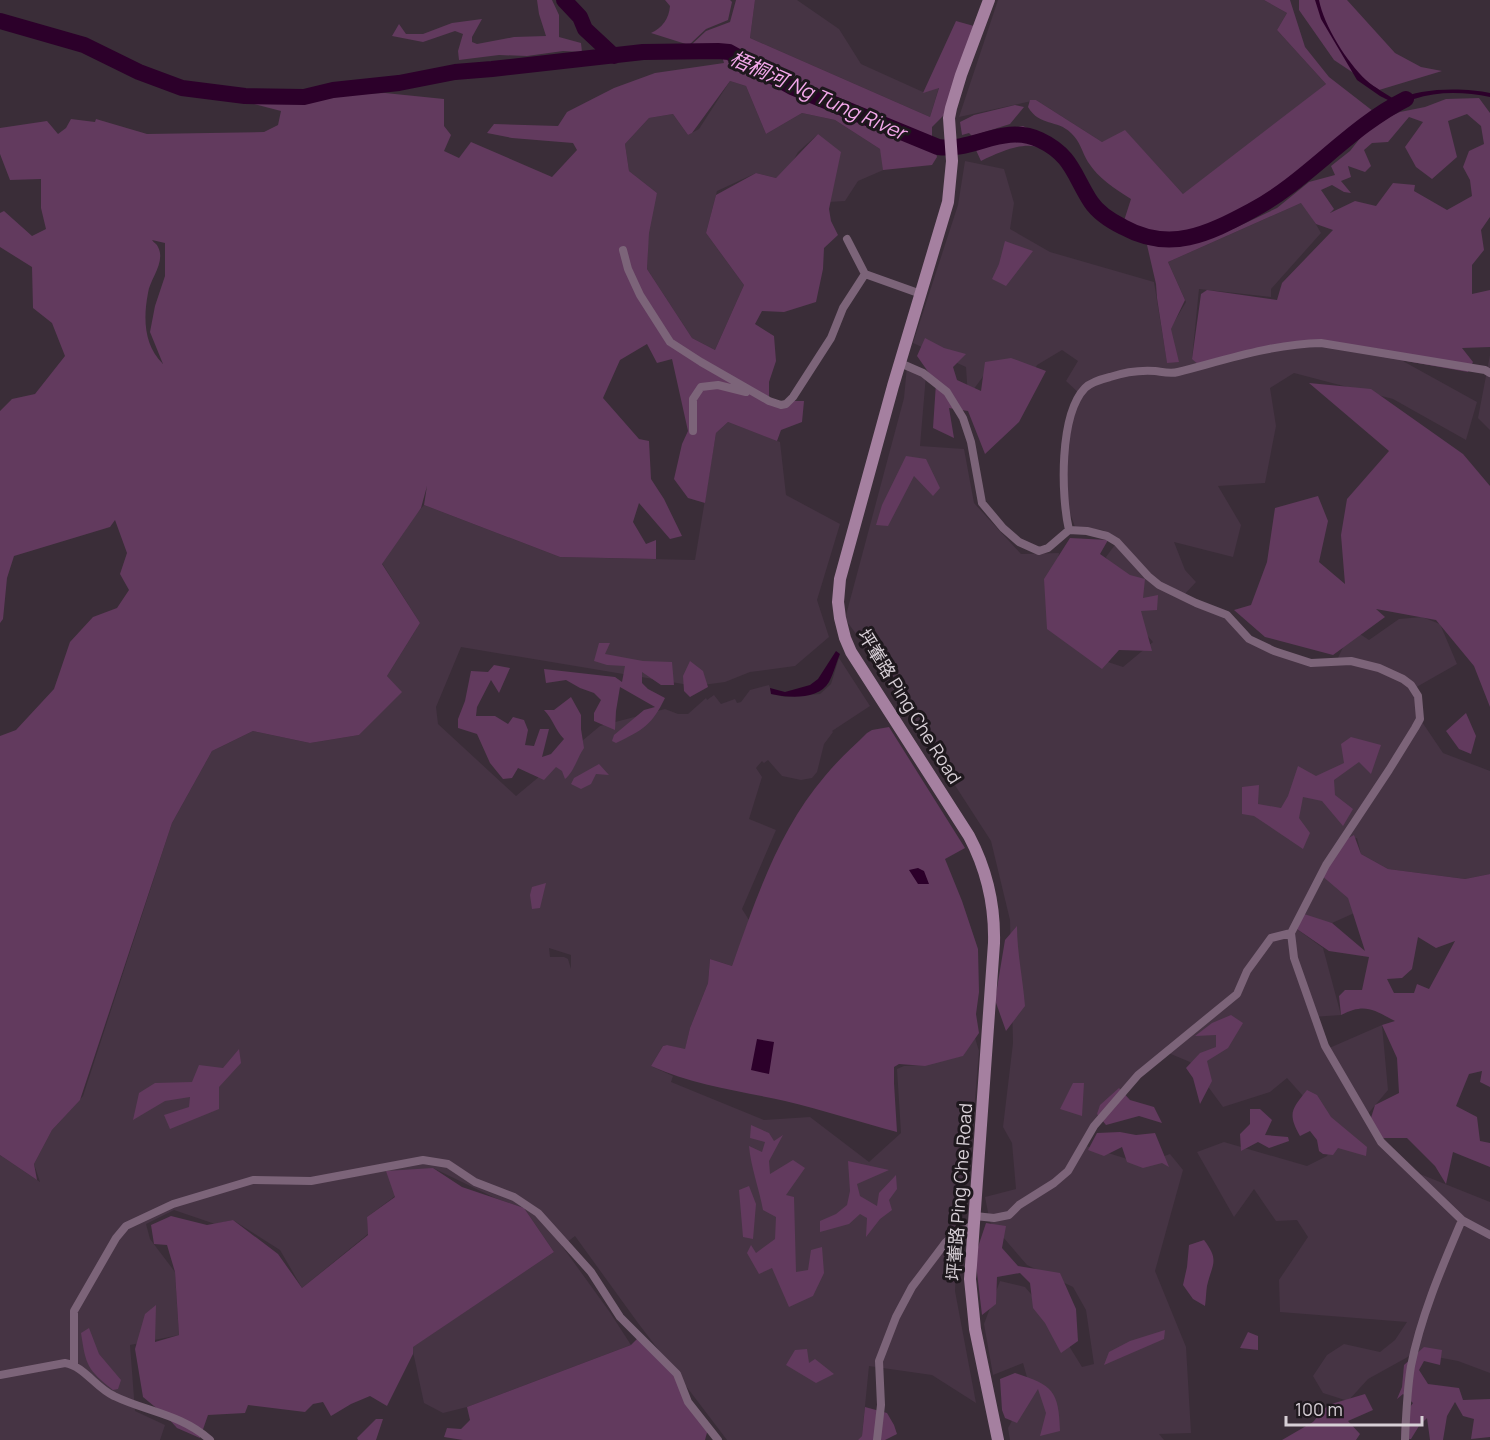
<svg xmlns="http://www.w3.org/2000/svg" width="1490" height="1440" viewBox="0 0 1490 1440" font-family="Manrope,'Noto Sans SC',sans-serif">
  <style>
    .built { fill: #463444; fill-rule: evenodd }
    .green { fill: #623a5e; fill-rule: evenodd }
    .water { fill: #2c002a }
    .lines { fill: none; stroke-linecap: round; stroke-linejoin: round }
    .river { stroke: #2c002a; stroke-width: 16 }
    .street { stroke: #7c6479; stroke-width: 8 }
    .secondary { stroke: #a580a0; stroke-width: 12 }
    .labels { text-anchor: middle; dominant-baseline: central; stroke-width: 6; stroke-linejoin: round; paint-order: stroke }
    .street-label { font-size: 18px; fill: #d7cfd6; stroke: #1e181d }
    .water-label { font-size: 20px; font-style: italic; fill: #f4a8eb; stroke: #1e181d }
  </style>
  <rect width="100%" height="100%" fill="#3a2d38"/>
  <path class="built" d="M755,0h42l42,29 22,35 62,28 16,-5 -9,30 -180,-79z
    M998,0h266l23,13 -10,17 49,54 -141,112 -59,-64 -24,10 -66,-42 -77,17z
    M730,81l16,5 20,48 36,-21 33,7 45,29 8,19 -30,13 -13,20 -17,1 -10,-68 -20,18 -6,11 -16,15 -20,-5 -39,18 -11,42 38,52 -29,65 -23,-12 -45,-69 2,-53 8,-23 -28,-22 -4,-27 24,-26 24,-4 15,21 11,-6z
    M965,161l39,8 10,34 -4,26 40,23 104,30 13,80 3,-33 16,-27 -18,-40 135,-60 18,31 -50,56v8l-72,-8 -7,70 124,-16 85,17 76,42 -11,38 -73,-41 -99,-26 -24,15 6,38 -11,57 -47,3 23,39 -8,32 -59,-15 11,28 11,12 -13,14 44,19 18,20 62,27h29l10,-21 14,-7 9,6 30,-21 23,-2 18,7 17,40 -44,25 7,30 23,34 47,18v103l-25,5 -77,-10 -27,-15 -4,-16 -16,4 20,68 -29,13 -29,-7 -9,11 29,21 18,67 -29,2 15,32 55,-24 6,65 -22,26 44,54 80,32v171l-32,-12 -43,-8 -47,26 -20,22 -25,-8 -10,-17 14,-21 17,-11 36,8 15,-12 12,-18 -127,-10 -1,-32 29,-43 -11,-17 -21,1 -22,-32 -20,28 -37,-65 27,-10 83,24 20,-10 9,-23 -49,-55 -17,14 -47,15 -33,-45 -24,-10 -59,58 -24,35 60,19 27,-10 13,16 -28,101 31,76 5,86 -32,1 5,6h-154l-2,-12 22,-40 -7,-25 -30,12 -9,-51 16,-43 25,6 28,33 29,47 12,-3 -8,-54 -13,-23 -46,-22 -37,-43 -5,-25 31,-8 -4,-46 -9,-16 10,-84 -3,-123 -19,-79 -126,-195 -20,-27 59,-221 3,-32 19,9 -6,71 44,3 10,54 47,51 38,-1 -11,67 42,36 33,11 30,-25 -24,-27 -23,-58 11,-15 -14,-12 -28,-3 -13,-37 5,-68 14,-27 -15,-14 12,-20 -16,-11 -25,15 -7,14 -40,-12 -22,30 -2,-30 -53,-24 45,-138z
    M1490,355v75l-12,-12z
    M728,422l52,20 6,53 54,29 -23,76 12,37 -34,29 -45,6 -25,10 -30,4 -234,-39 -25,60 2,17 78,72 84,-70 65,-17 13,5h10l18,-16 1,2 7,-5 7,9 14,-5 2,4 4,-1 9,-12 19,-5 3,9 13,3 35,-3 11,-10 8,-26 31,48 -38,25 1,1 -9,12 -7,28 -5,6 -11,2 -19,-4 -14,-16 -4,3 -2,-2 -6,7 6,9 -13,42 27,11 -34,79 7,11 -17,46 -22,-7 -2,24 -18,45 -5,22 -18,-5 -4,1 -12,20 22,10 -2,6 93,38 46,-3 59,45 32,-29 -4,-64 7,-3 20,-1 38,-9 13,-18 4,13 -4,49 -18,143 -2,48 21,112 -44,-28 -63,-9 -7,70 -4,4h-131l-89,-117 -63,-87 -13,10 47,65 22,34 -164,62 -24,6 -19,-10 -12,-56 142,-95 -30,-44 -29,-10 -62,-30 -66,49 1,17 -66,54 -22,-38 -47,-30 -18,4 -41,-14 -28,14 4,15 25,33 4,63 -49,10 5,66 30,14 -5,15h-160v-285l40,27 -6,-18 18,-34 31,-34 89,-273 40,-72 41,-20 57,12 49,-8 42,-43 -14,-16 33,-53 -42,-66 46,-52 136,52 135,3 21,-127zM549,948l22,7v14l-3,-10 -4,-2h-14z"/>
  <path class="green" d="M537,0h15l7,15v22l22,6 1,9 -19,-1 -36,5 -28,-1 -40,5 -1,-9 5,-17 -8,-3 -32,11 -31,-6 7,-12 7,10h17l29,-11 30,-4 -10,18v5l5,2 37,-7 32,-1 -7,-22z
    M665,0h65l2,2 -4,18 -22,9 -17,16 -38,-12c11,-5 18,-14 19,-27z
    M736,0h19l-5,38 180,79 9,-29 -16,5 33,-72 25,7 -30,80 -19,19v10l5,20 -5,8 -49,5 -3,-21 -45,-29 -33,-7 -36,21 -20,-48 -16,-5 -38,52 -4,2 -15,-21 -24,4 -24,26 4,27 28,22 -8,40 -2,36 45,69 23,12 29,-65 -38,-52 10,-38 40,-22 20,5 42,-44 23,18 -12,57 2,12 7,14 -14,13 -1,21 -7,33 -32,10 -22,-1 -7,13 19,12 2,25 -7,21v19h35l-2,21 -21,8 -4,11 -49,-19 -12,11 -11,70 -17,-5 -14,-19 8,-35 6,-13 -16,-72 -15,4 -10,-19 -27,16 -17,38 36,41 10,2 2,38 13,20 18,37 -12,3 -31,-36 -6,19 13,22 10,-4v19l-96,-2 -136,-52 3,-19 -6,22 -39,56 38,59 -33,53 15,16 -43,43 -49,8 -57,-12 -41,20 -40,72 -92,277 -28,30 -18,34 3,16 -37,-25v-419l16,-6 38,-41 16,-47 23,-25 24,-9 12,-18 -9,-16 7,-21 -12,-33 -5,7 -96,29 -7,22 -4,41 -3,4v-212l12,-12 23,-5 30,-38 -13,-33 -19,-15 -1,-41 -32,-20v-34l4,-2 28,25 14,-7 -5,-21v-29l-31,1 -10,-26v-26l47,-7 11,13 8,-6 5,-9 24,3 1,-3 51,15 117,-2 14,-7 3,-14 -27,-7 1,-14 71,5 59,-2 59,6v27l7,9 -7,16 15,7 12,-16 81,35 25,-27 -4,-7 -61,-5 -25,-5 7,-9 64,2 9,-14 47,-24 41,-15 69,-10 -4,-14 -29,-4 15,-14 24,-9zM152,240l13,3v33l-10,30 -5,26 13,32c-19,-19 -20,-45 -15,-71 2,-14 18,-31 10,-46 -1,-3 -4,-4 -6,-7z
    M1264,0h26l15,47 24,30 49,38c-35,23 -62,54 -96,78 -15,10 -32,18 -48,27 -39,20 -71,29 -112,7l9,-28c-17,-11 -32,-20 -43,-37 -6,-10 -8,-21 -17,-29 -14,-14 -31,-6 -43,-26l2,-7h6l66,42 23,-12 58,64 143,-110 -49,-54 10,-17z
    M1299,0h48l48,53 26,14 21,4 -63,19 -45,-30 -35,-50z
    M1479,98l11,15v104l-9,13 3,20 -12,15v29l18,-4v57l-28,1 11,14 -5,10 -163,-29 -105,23 -8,-7 9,-65 6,-4 70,10 5,-17 51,-53 -17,-6 -15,-21 -133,59 17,38 -14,29 8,33 -12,1 -10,-65 -1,-14 -9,-39 32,2 56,-19 42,-20 32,-26 26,-7 -4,-9 19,-15 15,-19 16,-12 19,-8 25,-5 21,-8zM1467,114l14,12 3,18 -15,7 -6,16 7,13 2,16 -25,14 -33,-19 1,-6 -22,-2 -17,23 -21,-5 -25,12 4,-4 -13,-19 11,-5 12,7 7,1 -10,-12 10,-4 -3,-11 17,6 6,-6 -7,-16 8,-7 16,-1 21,-25 14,5 -18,25 11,20 16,12 25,-22 -9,-36z
    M1015,105l9,2 -14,17 -38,12 -3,-3 -7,2 -2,-13 14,-7z
    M1023,126c29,14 49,31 63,61l-9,3c-27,-51 -45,-54 -96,-29l-6,-13 21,-9 4,-8z
    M1005,241l28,10 -27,35 -14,-7 7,-15z
    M925,338l19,10 22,6 -13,13 4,13 24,11 4,-29 26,-4 35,13 -27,51 -34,32 -17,-43 -19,-3 5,30 -21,-10 3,-45 -19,-27z
    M1309,383l62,6 92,65 27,32v221l-16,-41 -38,-46 -60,-11 9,8 -52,38 -68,-18 -31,-27 17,-5 16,-43 8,-54 43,-12 10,25 -9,41 26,22 -4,-49 6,-36 42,-48z
    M906,456l20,3 14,29 -7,8 -19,-20 -26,50 -12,-1 6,-20z
    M1070,538l38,2 -8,14 30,21 15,4 -2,19 15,-3 -1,15 -16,1 11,40 -33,-1 -17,19 -55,-40 -3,-50z
    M599,643h11l-5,11 38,7 29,1 2,23h-13l-19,-13v11l6,6 17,9c-13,27 -22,32 -49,45l-4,-2 2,-6 30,-25 11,-3 -35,-20 -4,24 -1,19 -21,-9v-8l7,-13 -7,-7 -14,-5 -14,-8 -20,3 -2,-14 71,8 7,5 3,-16 -18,-1 -13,-4z
    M690,661l13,10 5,16 -18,10 -6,-6 -1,-15z
    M494,665l16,3 -11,25 -8,-13 -14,27 -1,9h19l13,8 5,-7 11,3 4,10 -3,15 9,1 6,-17h9l-7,28 9,-3 13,-15c-9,-9 -11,-20 -20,-29h10l17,-13 10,18v14l3,19c-7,10 -10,24 -19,31l-3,-8 -6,-4 -12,13 -26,-12 -6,10 -9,1 -13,-16 -13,-29 -19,-6v-9l7,-18 6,-30 17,1z
    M1466,713l10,23 -5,18 -12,-5 -13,-18z
    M889,727l76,121 -20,11 17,42 16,48 1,43 -3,22 3,19 -16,23 -38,10 -26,-2 -5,3v16l3,49c-37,-10 -74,-22 -112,-31 -45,-10 -92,-16 -134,-35l12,-20 4,-1 18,4 5,-21 18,-45 2,-24 22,7c24,-67 46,-135 93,-190 12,-15 28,-29 42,-43l5,-3z
    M1351,737l30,8 -10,29 -12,-12 -25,18 1,15 18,14 -10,17 -21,-25 -19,-4 -4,21 11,15 -7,16 -49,-33 -12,-2v-27l17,-2 -1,19 23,4 7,-12 10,-30 18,10 28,-13 -3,-19z
    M599,764l10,11 -13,-1 -5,10 -10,5 -10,-5 3,-6z
    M1354,835l7,19 27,15 77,10 25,-5v213l-10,-5 2,-11 -13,3 -13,32 21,11 3,24 10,2v24l-37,-15 -7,32 -11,-18 -28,-28h-29l-8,-17 5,-16 24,-12 -2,-35 -15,-33 13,-4c-23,-12 -30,-18 -54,-6l-2,-19 6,-6h17l7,-33 -40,-6 -35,-24 7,-14 31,10 33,28 -17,-53 -27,-23 20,-33zM1418,937l18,11 19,-7 -26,48 -12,-5 -3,9h-20l-7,-14 15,-1 10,-9z
    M546,883l-6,25 -8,1 -2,-14 2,-8z
    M1017,926c0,27 6,53 8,80l-19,25 -11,-31 10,-60z
    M1231,1015l12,8 -15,25 -21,13 5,20 -12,23 -7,-26 -7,-10 14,-15 16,-6v-12l-21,1 17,-13z
    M239,1049l2,14 -22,24v22l-49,20 -6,-14 25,-8 1,-10 -25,4 -32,19 6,-27 16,-10 37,-1 7,-17 24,3z
    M1073,1083h11l-2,33 -22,-7z
    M1119,1088l11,12 24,7 8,16 -23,-7 -33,9 -9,-11 3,-9z
    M1307,1090l10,5 14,22 36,30 -1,9 -28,-8 -5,7 -10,-1 -4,-3 -2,-11 -7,-9 -10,5c-13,-23 -8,-27 7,-46z
    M1250,1109h10l12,11 -7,15 23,2 1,4 -20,7 -11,-6 -17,9 -1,-17 10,-10z
    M751,1125l18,8 5,8 9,-6 -14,26 1,13 23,-14 12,8 -19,27 8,2 2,75 12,-2 3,-20 11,-3 2,26 -11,23 -24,11 -17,-39 -13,6 -12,-21 4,-8 5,8 19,-14 1,-22 -13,-7c-4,-22 -12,-42 -14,-64l13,6 3,-10 -15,-4z
    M1120,1132l16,3 19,-2 14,34 -7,-4 -19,5 -16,-6 -5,-15 -18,9 -16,-6 9,-17z
    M848,1161l41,9 -32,14 3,12 17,10 2,-13 17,-18 1,14 -8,11 3,10 -12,9 -14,18 1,-19 -7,-4 -11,10 -29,8v-11l16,-7 11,-9 3,-14z
    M433,1168l29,19 62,21 30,44 -141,95v7l-26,52 -17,-10 -19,8 -20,12 -8,-14 -10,2 -8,8 -57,-7 -3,8 -37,2 -8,23 -23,-10 -11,-12 -23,-19 -8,-48 10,-35 11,-9 -1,37 24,-7 -4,-63 -8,-27 -13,-1 -3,-19 20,-9 36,9 26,-5 45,34 24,34 66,-53 -1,-18 28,-20 -9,-26z
    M749,1186l7,18 -3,35 -10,-2 -4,-47z
    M986,1223l20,3 -4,22 16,18 42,7 16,36 2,32 -17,12 -16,-30 -12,-15 -3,-25 -10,-10 -23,4 -1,27 -14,11 -7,-59z
    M1204,1240c16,21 8,24 3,46 -1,6 -1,13 -2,20l-12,-7 -10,-14 4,-18 2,-22z
    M89,1328l10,26 22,26 -3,9 -5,1c-26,-21 -27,-24 -32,-57z
    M1165,1330l-1,9 -60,26 5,-13 21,-11z
    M1248,1332l10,4v14l-18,-2z
    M639,1337l32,31 37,61 -3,11h-242l-19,-3 3,-9 14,1 9,-9 -3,-13 164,-62z
    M1424,1347l18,3 -2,15 -16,-4 -5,9 9,14 31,4 4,12 27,-1v38l-19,2 3,-20 -11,-3 -8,-14 -8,14 -4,24h-13l-3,-22 -8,8 -8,13 -10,1 1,-22 11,-15 -10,-9 -6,5 5,-12 2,-22z
    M807,1349l2,14 6,-4 19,15 -18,9 -30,-18 9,-15z
    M1015,1373c37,12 44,17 45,58l-20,5 6,-23 -8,-24 -21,34 -12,-5 -3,-8 -2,-31z
    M1365,1394l8,16 -25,11 12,13 -4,6h-74l31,-18 15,-17z
    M865,1407l22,6 7,12 3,9 -12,6h-27l4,-4z
    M376,1419h7l-7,21h-18l-1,-2z"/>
  <path class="water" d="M1315,0h4c5,26 28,62 47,80 9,8 21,14 31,21 21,-14 69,-13 93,-8v4c-25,-5 -52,-6 -76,2 -9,3 -17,9 -26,10l6,-6 -14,-7 -23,-16 -36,-61z
    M836,651l4,3c-4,9 -6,19 -11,28 -10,18 -40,16 -58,12l-1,-6 15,4 25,-7 8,-6z
    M918,868l6,3 5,13h-11l-9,-14z
    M757,1039l17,3 -5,32 -18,-4z"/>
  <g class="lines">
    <path class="river" d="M564,0l16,17 5,12 29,27
      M0,21l84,24 55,27 43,16 63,8 59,1 29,-7 66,-7 56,-11 37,-3 151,-17 75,-1 11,1 63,35 146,60c36,5 65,-24 102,-7 32,15 34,36 51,62 8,12 20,19 32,25 47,26 85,7 128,-16 57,-30 97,-83 155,-112"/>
    <path class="street" d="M847,239l18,35
      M623,250l5,19 12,26 30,47 31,20 68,39 12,4 5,-1 7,-7 38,-59 12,-30 22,-34 56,20
      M900,363l23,10 24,19 16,26 8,24 11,61 21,25 16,14 20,9 9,-3 21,-18 18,1 20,5 10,6 31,34 11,9 37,18 31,12 22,24 25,12 37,12 40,-2 28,7 24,11 8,6 7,11 2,23 -5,9 -26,42 -63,95 -35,68 3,25 31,88 56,96 81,78 28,15
      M693,431v-32l8,-12 17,-2 28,7
      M1069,530c-8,-34 -10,-115 16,-142 6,-6 17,-9 25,-11 15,-5 30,-7 45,-6 8,1 15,3 23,1 47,-12 94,-28 143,-29l164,27 5,3
      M975,1216l19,2 15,-3 10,-10 35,-22 14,-12 26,-45 44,-51 99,-81 10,-23 24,-33 20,-5
      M74,1365v-54l42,-73 10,-12 47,-22 80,-24 58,1 112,-21 25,4 27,18 39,15 24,16 53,59 29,45 57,57 11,28 30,38
      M0,1375l65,-12c19,3 31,25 49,33 33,16 67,18 96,44
      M877,1440l4,-35 -2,-44 17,-44 16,-30 34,-45 12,-10 16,-7
      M1405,1440c1,-24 2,-50 6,-74 10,-51 31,-99 51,-146"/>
    <path class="secondary" d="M989,0l-28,75 -10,33 -2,10 3,43 -4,41 -55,184 -53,193 -2,23 2,16 5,20 6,14 118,184c18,34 26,68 25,107l-24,336 5,50 23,111"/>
  </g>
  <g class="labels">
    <g class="street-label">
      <text transform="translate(910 706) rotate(58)">坪輋路 Ping Che Road</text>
      <text transform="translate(959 1192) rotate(-86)">坪輋路 Ping Che Road</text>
    </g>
    <g class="water-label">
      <text transform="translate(818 95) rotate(24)">梧桐河 Ng Tung River</text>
    </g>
  </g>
  <path d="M1286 1416v9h136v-9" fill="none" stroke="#d7cfd6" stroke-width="3"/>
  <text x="1295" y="1416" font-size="18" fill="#d7cfd6" stroke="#1e181d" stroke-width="4.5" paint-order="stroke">100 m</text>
</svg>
